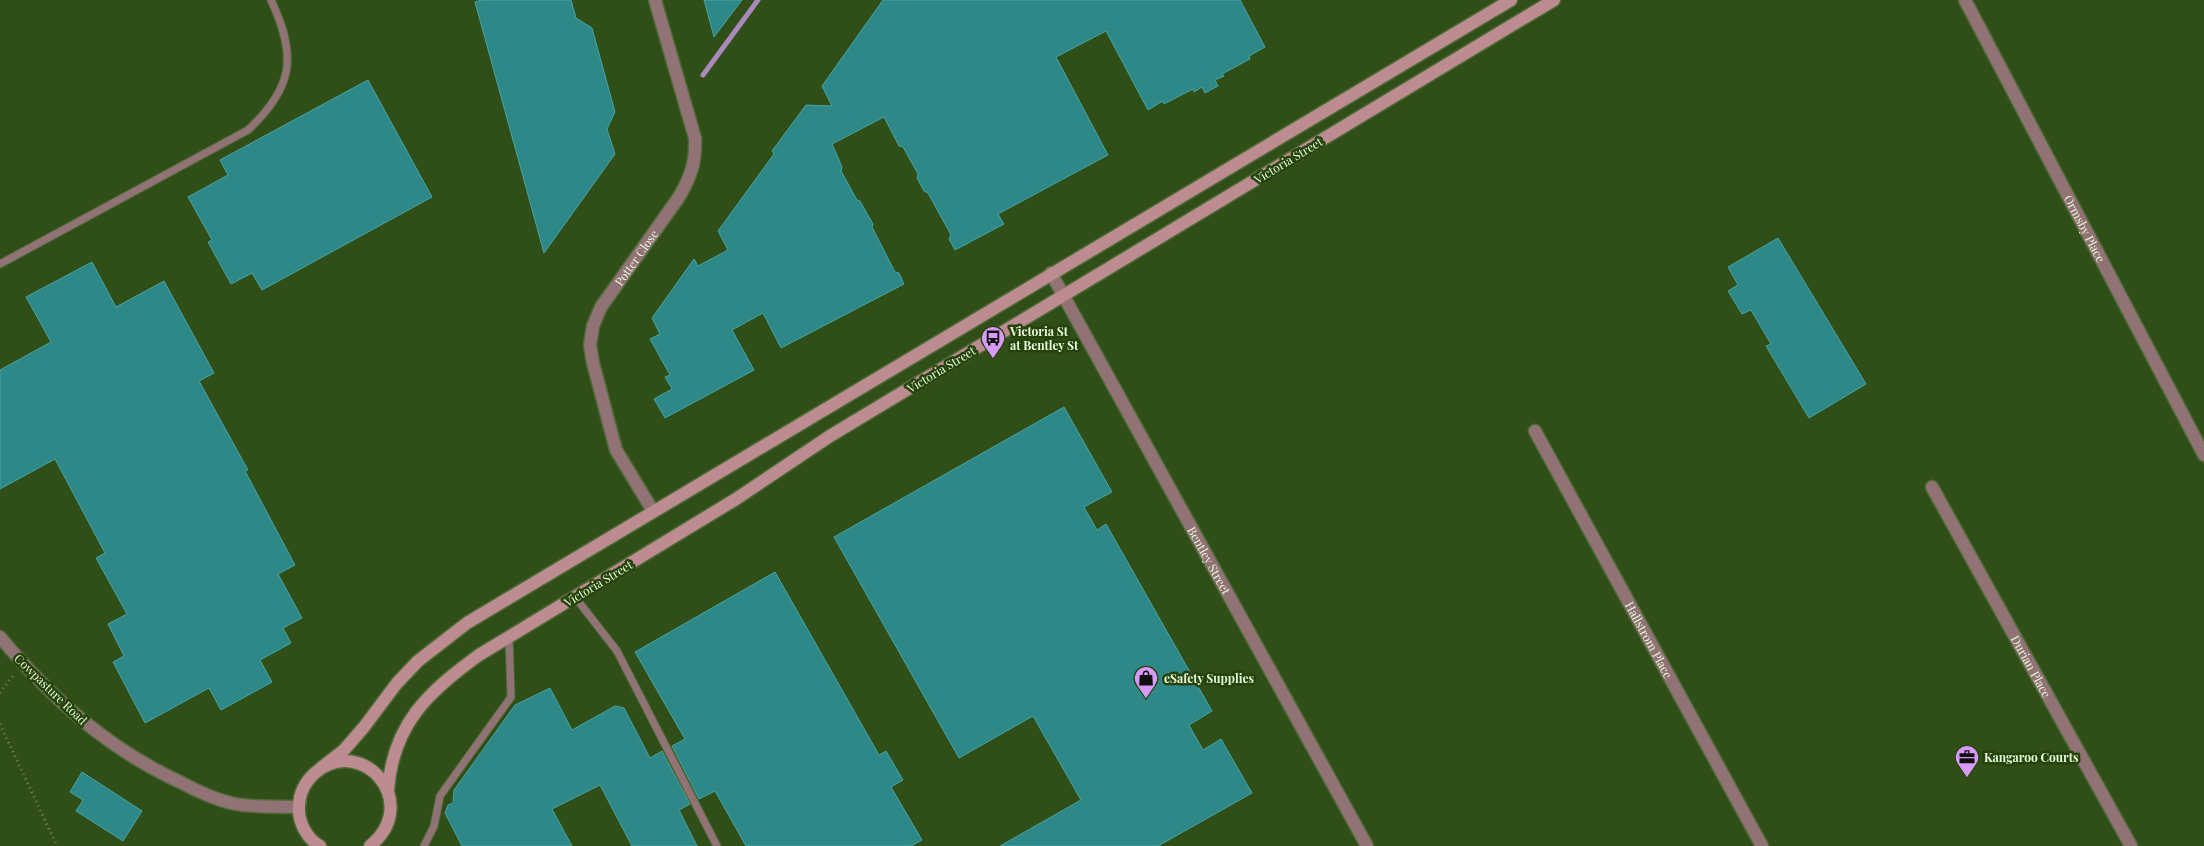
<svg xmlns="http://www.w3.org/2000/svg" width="2204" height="846" viewBox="0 0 2204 846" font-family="'Playfair Display',serif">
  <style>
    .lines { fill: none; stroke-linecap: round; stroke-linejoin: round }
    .stream { stroke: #a988ba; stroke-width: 5 }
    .building { fill: #2e8887; stroke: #46a5a3 }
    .lane-casing { stroke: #4d6a37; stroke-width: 9 }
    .street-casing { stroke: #4d6a37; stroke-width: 15 }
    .secondary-casing { stroke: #4d6a37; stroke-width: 15 }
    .path { stroke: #708a5d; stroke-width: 3; stroke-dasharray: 1 4; stroke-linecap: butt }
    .lane { stroke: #927375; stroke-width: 7 }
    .street { stroke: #927375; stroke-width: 12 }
    .secondary { stroke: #bd8c90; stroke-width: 12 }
    .labels { text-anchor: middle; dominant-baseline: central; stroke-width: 5; stroke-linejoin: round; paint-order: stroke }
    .street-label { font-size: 12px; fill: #e7fadc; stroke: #26430b }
    .poi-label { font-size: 12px; font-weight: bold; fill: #e7fadc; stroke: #26430b; text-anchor: start }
  </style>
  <rect width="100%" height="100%" fill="#304e18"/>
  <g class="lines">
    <path class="stream" d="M703,75l55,-75"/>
  </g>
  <path class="building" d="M482,0h89l5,18 16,10 23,84 -8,17 8,25 -71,99 -69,-251z
    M704,0h38l-28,37z
    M883,0h357l25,47 -16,9 1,3 -28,15 2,2 -9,4 3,6 -13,7 -3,-6 -8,5 -1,-3 -29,15 -1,-3 -15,9 -42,-79 -50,26 52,98 -110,59 6,10 -49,26 -6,-11 2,-4 -23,-42 -4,-2 -7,-13 1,-4 -15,-27 -4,-1 -15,-29 -52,27 10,23 -1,4 16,29 3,1 13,23 -1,3 23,45 4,1 5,11 -123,64 -18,-35 -31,17 22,40 -89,48 -11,-19 18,-10 -7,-12 5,-2 -20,-36 10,-5 -8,-16 42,-59 4,7 30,-16 -10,-19 56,-77 -2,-3 34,-46 26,1 -10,-20z
    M368,80l64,117 -170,93 -10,-17 -21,11 -23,-42 4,-2 -24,-43 40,-22 -8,-15z
    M1778,238l88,146 -57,34 -43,-72 5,-2 -20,-34 -9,4 -14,-23 10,-6 -10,-18z
    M92,262l24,45 48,-26 50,92 -15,8 49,89 -3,1 50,94 -17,9 24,44 -19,10 8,15 -31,17 12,22 -51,28 -12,-22 -64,35 -32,-61 11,-6 -16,-32 19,-10 -31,-56 9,-5 -50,-94 -55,30v-119l51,-28 -25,-45z
    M1064,407l48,85 -28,15 13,23 9,-6 106,187 -23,14 14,25 18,-11 31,54 -94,53h-158l81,-46 -48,-84 -74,42 -125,-221z
    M775,572l104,183 7,-4 17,29 -12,7 31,53 -11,6h-165l-31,-55 -16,8 -27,-53 13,-7 -50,-87z
    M550,688l22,42 43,-24 9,2 26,50 12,-7 28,53 -11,6 18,36h-65l-32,-61 -48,24 20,37h-110l-17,-33 3,-8 5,-2 1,-13 61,-85z
    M82,772l60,39 -19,30 -47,-30 7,-11 -13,-8z"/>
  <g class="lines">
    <g class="lane-casing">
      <path id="lane" d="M0,264l248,-134c46,-43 49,-74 23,-130
        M575,597l42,54 100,195
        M424,846l10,-20 6,-30 71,-99 -2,-60"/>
    </g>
    <g class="street-casing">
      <g id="street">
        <path id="s1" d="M1965,0l239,455"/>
        <path id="s2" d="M1051,273l316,573"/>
        <path id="s3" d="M1535,431l227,415"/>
        <path id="s4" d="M1932,487l199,359"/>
        <path id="s5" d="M653,511l-37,-61 -23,-87 -3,-18 3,-19 8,-19 78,-110c12,-21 17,-34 16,-59l-40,-138"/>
        <path d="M0,637c52,62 108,112 182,146 15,8 32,16 49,20 19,5 47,3 68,4"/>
      </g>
    </g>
    <g class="secondary-casing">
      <path id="secondary" d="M321,768l23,-18 20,-23 33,-44 21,-22 49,-38 1044,-623
        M388,790c5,-66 40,-98 91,-135l257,-156 94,-63 724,-436
        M320,846c-13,-7 -22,-24 -21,-39 0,-13 6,-25 16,-34 47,-40 108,30 55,73"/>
    </g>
    <path class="path" d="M0,693l14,-19
      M0,724l57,122"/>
    <use href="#lane" class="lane"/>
    <use href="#street" class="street"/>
    <use href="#secondary" class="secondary"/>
  </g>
  <defs>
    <g id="bus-pin" transform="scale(1.25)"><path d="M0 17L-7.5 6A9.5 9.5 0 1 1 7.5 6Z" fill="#d89af8" stroke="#26430b"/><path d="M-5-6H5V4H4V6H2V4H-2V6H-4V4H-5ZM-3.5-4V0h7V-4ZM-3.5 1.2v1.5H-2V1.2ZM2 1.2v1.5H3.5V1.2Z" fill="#111"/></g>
    <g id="shop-pin" transform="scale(1.25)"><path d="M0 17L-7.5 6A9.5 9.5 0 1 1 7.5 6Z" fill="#d89af8" stroke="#26430b"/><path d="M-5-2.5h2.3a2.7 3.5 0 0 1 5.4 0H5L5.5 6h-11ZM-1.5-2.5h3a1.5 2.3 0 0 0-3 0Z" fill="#111"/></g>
    <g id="office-pin" transform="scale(1.25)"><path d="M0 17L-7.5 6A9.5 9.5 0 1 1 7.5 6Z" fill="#d89af8" stroke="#26430b"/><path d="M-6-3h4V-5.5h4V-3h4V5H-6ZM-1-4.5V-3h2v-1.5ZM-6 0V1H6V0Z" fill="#111"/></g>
  </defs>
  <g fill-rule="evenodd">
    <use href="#bus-pin" x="993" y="338"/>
    <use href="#shop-pin" x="1146" y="678"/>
    <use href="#office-pin" x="1967" y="757"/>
  </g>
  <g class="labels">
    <g class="street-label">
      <text transform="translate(1288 160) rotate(-31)">Victoria Street</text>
      <text stroke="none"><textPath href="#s1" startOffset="258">Ormsby Place</textPath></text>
      <text stroke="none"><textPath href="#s5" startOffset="280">Potter Close</textPath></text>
      <text transform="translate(941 369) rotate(-31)">Victoria Street</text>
      <text stroke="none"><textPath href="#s2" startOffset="328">Bentley Street</textPath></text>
      <text transform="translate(598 583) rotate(-31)">Victoria Street</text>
      <text stroke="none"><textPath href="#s3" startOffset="238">Hallstrom Place</textPath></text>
      <text stroke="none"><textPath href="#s4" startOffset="205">Durian Place</textPath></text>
      <text transform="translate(51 689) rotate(44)">Cowpasture Road</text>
    </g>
    <g class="poi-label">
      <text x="1010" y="331">Victoria St<tspan x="1010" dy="14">at Bentley St</tspan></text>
      <text x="1164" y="678">eSafety Supplies</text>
      <text x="1984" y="757">Kangaroo Courts</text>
    </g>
  </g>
</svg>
